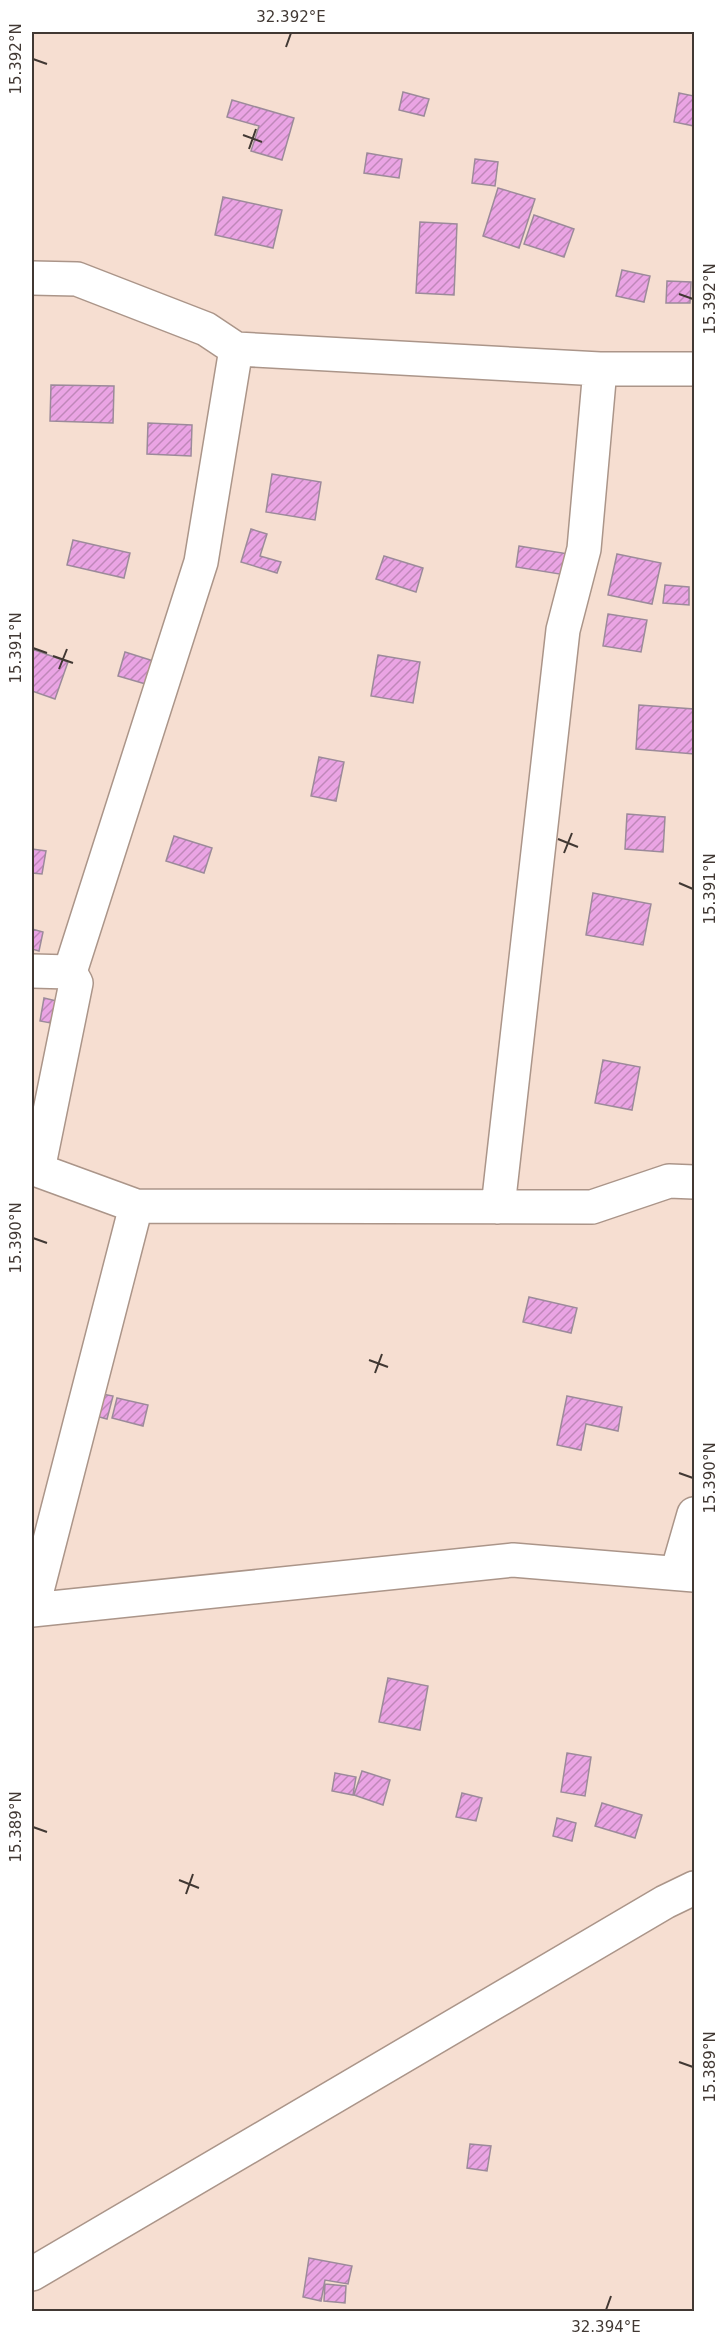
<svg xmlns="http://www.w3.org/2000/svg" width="726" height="2343" viewBox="0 0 726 2343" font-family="'DejaVu Sans',sans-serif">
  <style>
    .building { fill: url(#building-hatch); stroke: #9c8a9a; stroke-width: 1.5 }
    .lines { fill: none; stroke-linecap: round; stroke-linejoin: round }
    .minor-casing { stroke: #ab9589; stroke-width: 36 }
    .minor { stroke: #fff; stroke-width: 33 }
    .ticks { fill: none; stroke: #413833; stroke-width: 2 }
    .neatline { fill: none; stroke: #413833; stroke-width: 2 }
    .ticks-label { font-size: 15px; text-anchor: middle; fill: #413833 }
  </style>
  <defs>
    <pattern id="building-hatch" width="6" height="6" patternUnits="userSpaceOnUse" patternTransform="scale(1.5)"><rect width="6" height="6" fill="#eaa4e4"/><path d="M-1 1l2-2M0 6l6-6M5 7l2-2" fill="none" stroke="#bf87b9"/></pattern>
  </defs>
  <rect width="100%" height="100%" fill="#f6ded1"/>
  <path class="building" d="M403,92l26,7 -5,17 -25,-6z
    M679,93l15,3v30l-20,-4z
    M232,100l62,18 -12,42 -31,-9 8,-25 -32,-9z
    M367,153l35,6 -3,19 -35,-5z
    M475,159l23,3 -3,24 -23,-3z
    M498,188l37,11 -16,49 -36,-12z
    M223,197l59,13 -9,38 -58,-13z
    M534,215l40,14 -10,28 -40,-13z
    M420,222l37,2 -3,71 -38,-2z
    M622,270l28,6 -6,26 -28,-6z
    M667,281l24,1 -1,21h-24z
    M51,385l63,1 -1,37 -63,-2z
    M148,423l44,2 -1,31 -44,-2z
    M272,474l49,8 -6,38 -49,-8z
    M251,529l16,5 -7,22 21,6 -4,11 -36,-11z
    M73,540l57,13 -6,25 -57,-13z
    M519,546l62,10 -3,21 -62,-10z
    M617,554l44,9 -9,41 -44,-9z
    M384,556l39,12 -7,24 -40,-13z
    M665,585l24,2v18l-26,-2z
    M608,614l39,6 -6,32 -38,-6z
    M32,649l36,13 -13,37 -23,-8z
    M125,652l38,12 -7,23 -38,-11z
    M378,655l42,7 -7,41 -42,-7z
    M639,705l55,4v45l-58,-5z
    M319,757l25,5 -8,39 -25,-5z
    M627,814l38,3 -2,35 -38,-3z
    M174,836l38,12 -8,25 -38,-12z
    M32,849l14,2 -4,23 -10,-1z
    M593,893l58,11 -8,41 -57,-10z
    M32,929l11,3 -4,19 -7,-2z
    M44,998l17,4 -5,22 -16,-3z
    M603,1060l37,7 -8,43 -37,-7z
    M529,1297l48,11 -6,25 -48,-11z
    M97,1393l16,3 -6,23 -15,-4z
    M567,1396l55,11 -4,24 -32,-7 -5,26 -24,-5z
    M117,1398l31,7 -5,21 -31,-8z
    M388,1678l40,8 -8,44 -41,-8z
    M567,1753l24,4 -6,39 -24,-4z
    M362,1771l28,9 -7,25 -29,-10z
    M335,1773l21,4 -3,18 -21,-4z
    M462,1793l20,5 -6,23 -20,-4z
    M602,1803l40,12 -7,23 -40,-12z
    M557,1818l19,5 -4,18 -19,-5z
    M470,2144l21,2 -4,25 -20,-3z
    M309,2258l43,8 -4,18 -23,-4 -4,21 -18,-4z
    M325,2284l21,2 -1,17 -21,-2z"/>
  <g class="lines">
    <g class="minor-casing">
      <path id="minor" d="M32,278l45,1 129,50 30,20 364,20h94
        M32,971l38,1
        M32,1168l104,38 456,1 77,-26 25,1
        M38,1170l38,-187 -6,-11 131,-410 35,-213
        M498,1207l65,-577 21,-81 16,-180
        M677,1573l17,-59
        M32,1610l481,-50 181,15
        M32,1610l104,-404
        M32,2274l633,-372 29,-14"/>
    </g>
    <use href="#minor" class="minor"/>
  </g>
  <path class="ticks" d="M286,47l5,-14M33,59l14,5M243,135l19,7M249,149l7,-20M679,294l14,5M33,648l14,5M53,656l20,7M59,669l8,-20M558,839l20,8M564,853l8,-20M679,883l14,6M33,1238l14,5M369,1360l19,7M375,1373l7,-19M679,1473l14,5M33,1827l14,5M179,1880l20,8M186,1894l7,-20M679,2062l14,5M606,2310l5,-14"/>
  <rect width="726" height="2343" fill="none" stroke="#ffffff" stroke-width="66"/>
  <rect x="33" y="33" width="660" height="2277" class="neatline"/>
  <g class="ticks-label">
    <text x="291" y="22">32.392°E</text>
    <text transform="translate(16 59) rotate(-90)" y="5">15.392°N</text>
    <text transform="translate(710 299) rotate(-90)" y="5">15.392°N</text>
    <text transform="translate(16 648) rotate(-90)" y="5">15.391°N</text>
    <text transform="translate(710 889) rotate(-90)" y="5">15.391°N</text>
    <text transform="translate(16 1238) rotate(-90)" y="5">15.390°N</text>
    <text transform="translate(710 1478) rotate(-90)" y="5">15.390°N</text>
    <text transform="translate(16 1827) rotate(-90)" y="5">15.389°N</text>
    <text transform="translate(710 2067) rotate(-90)" y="5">15.389°N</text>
    <text x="606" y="2332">32.394°E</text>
  </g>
</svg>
